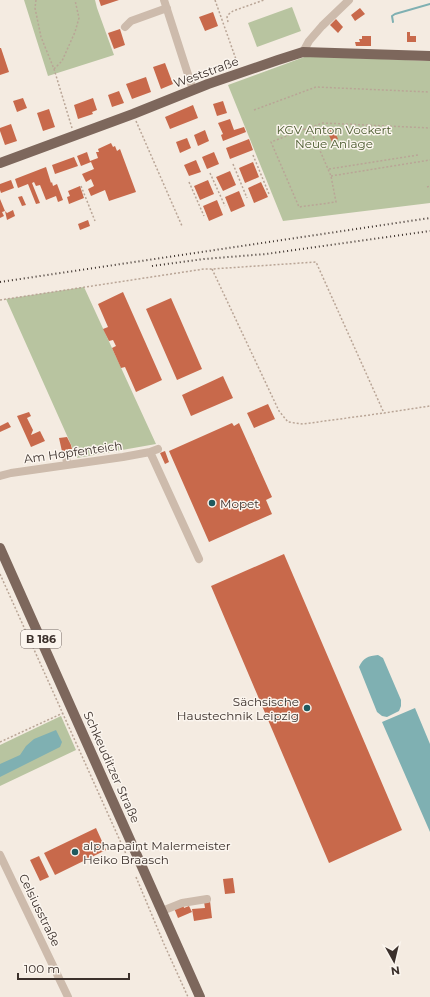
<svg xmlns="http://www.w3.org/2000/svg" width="430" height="997" viewBox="0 0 430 997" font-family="Montserrat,sans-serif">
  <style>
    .green { fill: #b8c4a0 }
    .water { fill: #7fb0b2 }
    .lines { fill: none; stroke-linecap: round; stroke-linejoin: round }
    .stream { stroke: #7fb0b2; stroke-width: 2 }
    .building { fill: #c8694b }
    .path { stroke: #b9a596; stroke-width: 1.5; stroke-dasharray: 2 2; stroke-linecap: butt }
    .minor { stroke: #cdbbac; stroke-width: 8 }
    .major { stroke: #7d675c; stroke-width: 10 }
    .rail { stroke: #3b302b; stroke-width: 2; stroke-dasharray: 1 3; stroke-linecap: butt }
    .poi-dot { fill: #1f5a5e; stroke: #fbf5ee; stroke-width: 1.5 }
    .labels { text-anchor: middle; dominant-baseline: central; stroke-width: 3; stroke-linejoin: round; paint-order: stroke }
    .shield { fill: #fbf5ee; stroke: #756b66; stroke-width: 1 }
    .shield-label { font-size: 11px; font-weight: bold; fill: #3b302b }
    .street-label { font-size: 12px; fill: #3b302b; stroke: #fbf5ee }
    .park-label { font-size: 12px; fill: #4a5a2e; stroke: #fbf5ee }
    .poi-label { font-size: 12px; fill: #3b302b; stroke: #fbf5ee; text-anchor: start }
  </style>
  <rect width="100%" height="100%" fill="#f4ebe1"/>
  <path class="green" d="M24,0h71l2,8 17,47 -66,21z
    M292,7l9,24 -44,16 -9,-24z
    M307,56l123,5v142l-147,18 -55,-136z
    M84,287l72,157 -79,14 -71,-159z
    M61,716l15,34 -76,36v-41z"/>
  <path class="water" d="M378,655l5,3 18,42v6l-2,5 -12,6 -5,-1 -5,-4 -18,-45c4,-9 9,-11 19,-12z
    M415,708l15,36v88l-48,-110z
    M56,730l6,12 -2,5 -60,30v-13l20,-9 6,-9 8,-7z"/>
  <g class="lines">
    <path class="stream" d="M393,22l-1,-6 3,-2 35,-10"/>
  </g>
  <path class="building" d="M99,0h20l-18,6z
    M360,8l5,6 -10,7 -4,-6z
    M213,12l5,14 -13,5 -6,-14z
    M336,19l7,8 -5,6 -8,-8z
    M120,29l5,16 -11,4 -6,-16z
    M407,32h3v4h6v6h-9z
    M362,36h9v10h-15l-1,-4h5l-1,-3h3z
    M0,48h1l8,24 -9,3z
    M165,63l8,21 -12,5 -8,-22z
    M146,77l5,15 -19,7 -6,-15z
    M119,91l5,12 -12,4 -4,-12z
    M23,98l4,10 -10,4 -4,-11z
    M93,98l4,12 -5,2 1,2 -15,5 -4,-14z
    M223,101l4,12 -10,3 -4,-12z
    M193,105l5,13 -28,11 -5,-12z
    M49,109l6,18 -12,4 -6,-18z
    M230,119l4,11 10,-3 2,5 -23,9 -2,-6 2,-1 -5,-11z
    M11,124l6,17 -12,4 -5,-14v-3z
    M333,128l5,11 -6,3 -5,-11z
    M205,130l4,11 -11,5 -4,-11z
    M187,138l4,10 -11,5 -4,-11z
    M249,139l4,11 -23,9 -4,-11z
    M111,143l2,4 2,-1 2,5 3,-2 16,43 -27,9 -4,-11 -14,6 -3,-7 6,-3 -3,-7 -5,3 -4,-8 12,-5 -3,-7 -10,4 -4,-10 10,-4 3,9 8,-3 -2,-6h3l-1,-3z
    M214,152l5,12 -12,5 -5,-12z
    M74,157l4,9 -23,8 -3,-9z
    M196,160l5,12 -12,4 -5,-11z
    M253,162l6,15 -14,6 -6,-15z
    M46,167l5,16 1,-1 1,4 4,-2 6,16 -5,2 -2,-6 -10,4 -6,-15 -4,1 -2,-4 -2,1 8,20 -4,1 -8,-20 -10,4 -3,-9z
    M230,171l6,14 -13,6 -7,-14z
    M11,180l3,8 -13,5 -1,-3v-6z
    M208,180l6,14 -14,6 -6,-14z
    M261,182l7,15 -14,6 -6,-15z
    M80,186l4,12 -15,6 -2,-7 3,-1 -2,-5z
    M239,191l6,15 -14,6 -6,-15z
    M22,196l4,9 -4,1 -4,-9z
    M0,199l5,12 -3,1 2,4 -4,2z
    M217,200l6,15 -14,6 -6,-15z
    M13,210l2,6 -8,4 -2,-9 2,2z
    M88,220l2,6 -10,4 -2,-6z
    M123,292l39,88 -26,12 -11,-25 -4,1 -9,-20 4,-2 -3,-6 -4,1 -6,-12 5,-2 -10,-23z
    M171,298l31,71 -25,11 -31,-71z
    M223,376l10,22 -42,18 -9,-21z
    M268,404l7,15 -21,9 -7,-15z
    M29,412l2,4 -4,2 6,12 -2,5 9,-4 5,10 -14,6 -14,-31z
    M8,422l3,5 -11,5v-6z
    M232,423l2,3 5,-3 33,74 -6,3 6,14 -63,28 -40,-91z
    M67,437l4,8 1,4h-4v6l-5,1 -4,-18z
    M165,451l4,11 -4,2 -5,-11z
    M284,554l118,276 -73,33 -118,-277z
    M96,828l10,22 -51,25 -11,-22z
    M39,856l10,21 -9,4 -10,-21z
    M233,878l2,15 -10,1 -2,-15z
    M210,901l2,17 -18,3 -2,-12 13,-1 -1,-6z
    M183,904l1,4 5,-2 3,6 -14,6 -4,-10z"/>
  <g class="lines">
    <path class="path" d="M36,0l-1,8 6,29 13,32 18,59
      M215,0l23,65
      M228,22l-1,-5 2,-3 4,-3 31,-11
      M54,69l8,-8 13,-29 4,-14 -4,-18
      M254,110l62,-23 113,5
      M136,121l46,105
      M305,129l6,3 7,14 13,30 5,26 -37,5 -28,-65 34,-13 18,-6 107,5
      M253,155l16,39
      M233,164l14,34
      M329,169l89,-14
      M210,173l15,33
      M331,176l99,-16
      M189,182l15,34
      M81,186l14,35
      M427,187l3,-1
      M212,269l67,142 9,11 15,2 81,-11
      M0,300l204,-31h8l104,-7 68,151 46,-7
      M0,574l126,280
      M0,742l63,-29
      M136,877l28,67 24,53"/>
    <path class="minor" d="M164,0l29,90
      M125,27l6,-6 36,-13
      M303,52l6,-11 13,-15 27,-26
      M150,452l49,107
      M66,455l1,10
      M0,476l11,-3 112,-16 27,-5 8,-3
      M0,855l68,142
      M162,911l20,-8 25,-4"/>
    <path class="major" d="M0,163l133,-49 75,-30 70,-24 25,-8 127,4
      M0,548l200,449"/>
    <path class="rail" d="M152,266l52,-7 62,-5 164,-23
      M0,282l430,-64"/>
  </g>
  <g class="poi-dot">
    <circle cx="212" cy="503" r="4"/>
    <circle cx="307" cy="708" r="4"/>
    <circle cx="75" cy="852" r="4"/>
  </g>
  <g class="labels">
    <rect class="shield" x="21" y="630" width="40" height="18" rx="3"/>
    <g class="shield-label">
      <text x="41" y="639">B 186</text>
    </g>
    <g class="street-label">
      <text transform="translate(206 72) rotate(-20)">Weststraße</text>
      <text transform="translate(73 452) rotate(-8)">Am Hopfenteich</text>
      <text transform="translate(112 767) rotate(66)">Schkeuditzer Straße</text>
      <text transform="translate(40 910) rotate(64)">Celsiusstraße</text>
    </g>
    <g class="park-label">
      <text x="334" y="129">KGV Anton Vockert<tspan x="334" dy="14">Neue Anlage</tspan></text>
    </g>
    <g class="poi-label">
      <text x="220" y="503">Mopet</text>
      <text x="299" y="701" text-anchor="end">Sächsische<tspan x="299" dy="14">Haustechnik Leipzig</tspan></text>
      <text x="83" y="845">alphapaint Malermeister<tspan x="83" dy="14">Heiko Braasch</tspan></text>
    </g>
  </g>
  <g transform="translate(394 961) rotate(172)" stroke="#fbf5ee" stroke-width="3" paint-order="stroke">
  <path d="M0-3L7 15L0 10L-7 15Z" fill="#3b302b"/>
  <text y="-6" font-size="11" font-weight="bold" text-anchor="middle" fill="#3b302b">N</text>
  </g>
  <path d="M18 973v6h111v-6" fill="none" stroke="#3b302b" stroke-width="2"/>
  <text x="24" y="973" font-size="12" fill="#3b302b" stroke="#fbf5ee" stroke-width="3" paint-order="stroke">100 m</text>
</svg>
